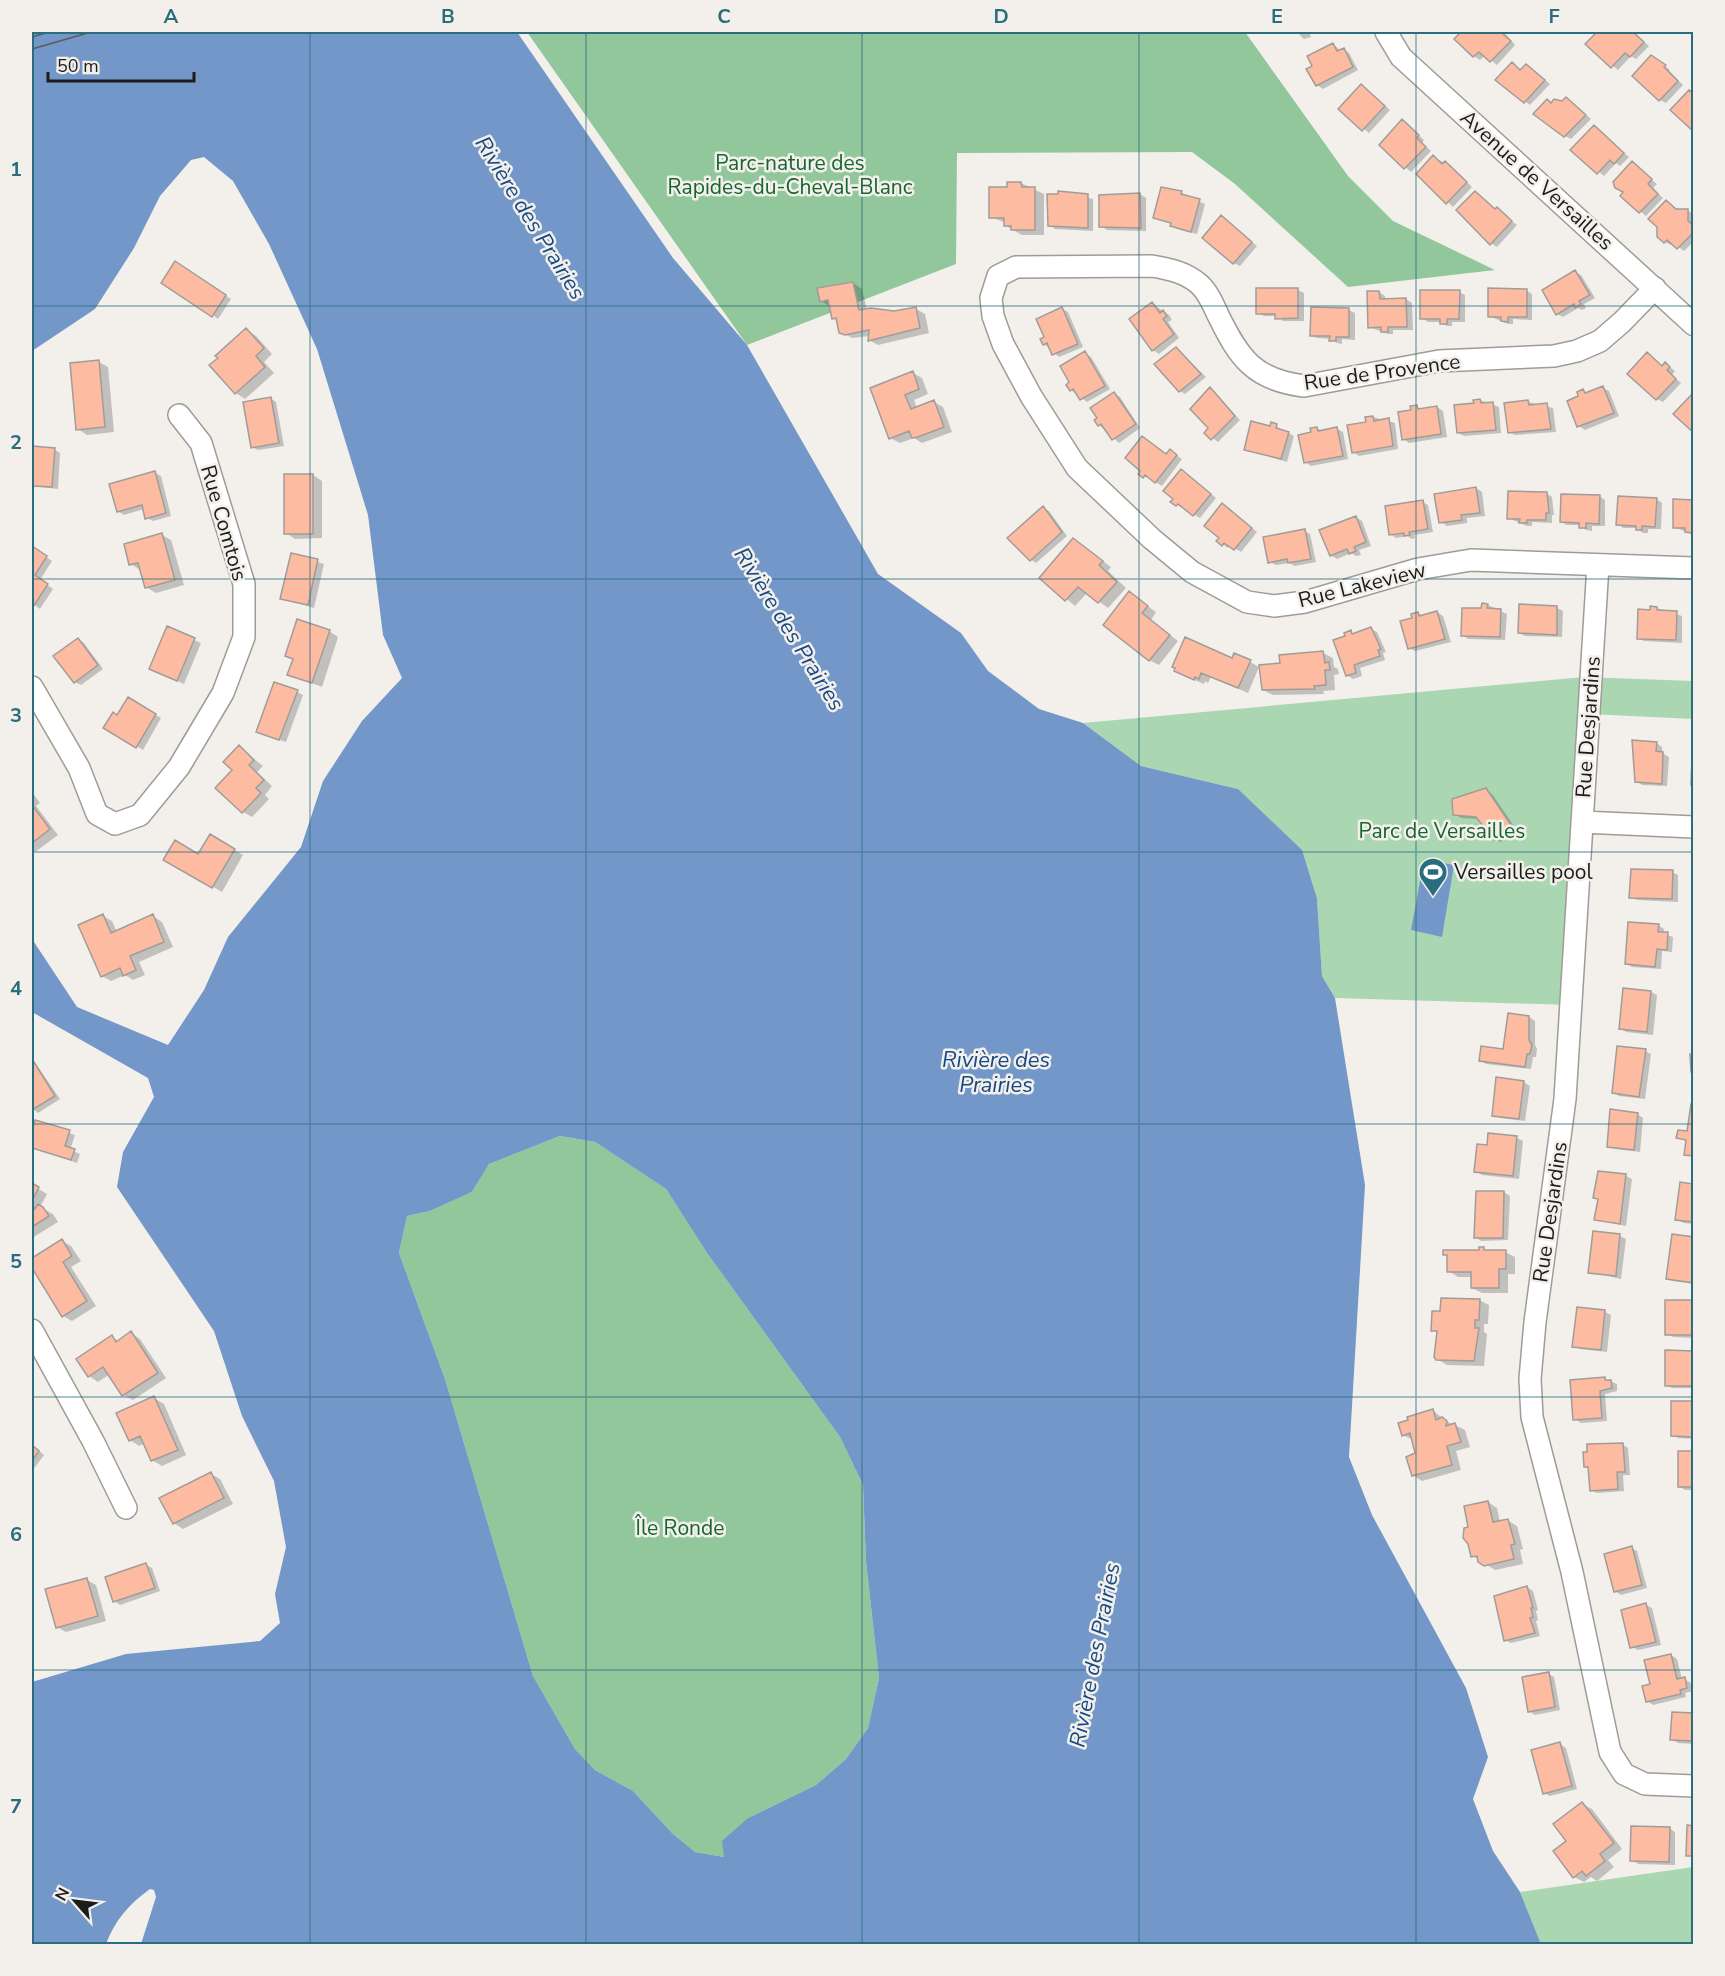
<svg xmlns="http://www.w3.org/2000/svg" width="1725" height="1976" viewBox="0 0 1725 1976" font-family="'Nunito Sans',sans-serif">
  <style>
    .green { fill: #abd6b2 }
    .forest { fill: #91c79b }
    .water { fill: #7297c8; fill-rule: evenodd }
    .shadow { fill: #0003 }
    .building { fill: #fdbba2; stroke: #a29c99; stroke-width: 1.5 }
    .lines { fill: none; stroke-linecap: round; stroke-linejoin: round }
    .minor-casing { stroke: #9e9c97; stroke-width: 24 }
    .minor { stroke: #fff; stroke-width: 21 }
    .tram { stroke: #5c5b58; stroke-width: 1.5 }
    .grid { fill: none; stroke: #2a6d7e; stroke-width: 1.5; stroke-opacity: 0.55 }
    .labels { text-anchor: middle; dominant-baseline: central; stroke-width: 5; stroke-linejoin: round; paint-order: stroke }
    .park-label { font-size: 21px; fill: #15652f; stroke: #f3f0eb }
    .street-label { font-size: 21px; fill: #1c1c1a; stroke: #f3f0eb }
    .poi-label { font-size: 21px; fill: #1c1c1a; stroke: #f3f0eb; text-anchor: start }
    .water-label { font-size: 22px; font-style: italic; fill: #164885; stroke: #f3f0eb }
    .neatline { fill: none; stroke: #2a6d7e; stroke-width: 2 }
    .grid-label { font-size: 20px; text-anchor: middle; font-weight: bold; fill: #2a6d7e }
  </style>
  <rect width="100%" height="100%" fill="#f3f0eb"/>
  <path class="green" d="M1584,677l109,4v38l-104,-5 -18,291 -236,-7 -13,-22 -5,-77 -79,-110 -97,-23 -58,-43z
    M1693,1867v77h-152l-21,-52z"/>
  <path class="forest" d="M527,32h718l103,144 45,45 102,49 -147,17 -113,-103 -43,-32 -235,1 -1,111 -209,81z
    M560,1136l35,6 71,47 41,64 133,184 23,48 3,77 13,116 -11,50 -22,31 -30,26 -68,33 -24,39 -29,-5 -23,-19 -39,-42 -38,-21 -20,-21 -42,-73 -88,-297 -46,-126 8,-37 23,-5 42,-19 17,-28z"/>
  <path class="water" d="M32,32h485l156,226 74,87 131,229 83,59 27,38 51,38 44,14 58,43 97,23 64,61 15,49 5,77 13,22 30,187 -16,272 23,58 94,173 22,69 -15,42 20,52 27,41 21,52h-1400l15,-47 -2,-7 -4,-1c-21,15 -35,31 -44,55h-74v-262l94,-28 134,-13 20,-18 -5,-29 11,-47 -12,-66 -32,-65 -28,-85 -97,-144 6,-35 31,-55 -6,-19 -116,-66v-73l45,68 91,38 36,-55 24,-53 73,-90 22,-66 39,-60 40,-43 -19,-43 -15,-120 -51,-166 -48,-105 -36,-63 -29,-24 -13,3 -31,36 -26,52 -39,61 -63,42zM560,1136l35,6 71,47 41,64 133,184 23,48 3,77 13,116 -11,50 -22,31 -30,26 -68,33 -26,23 2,16 -29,-5 -23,-19 -39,-42 -38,-21 -20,-21 -42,-73 -88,-297 -46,-126 8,-37 23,-5 42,-19 17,-28z
    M1424,860l30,5 -12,72 -31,-7z"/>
  <path class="shadow" d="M1297,32h25l-12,2 1,3 -7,2z
    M1463,32h41l11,13 -18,20 -12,-10 -5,5 -6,-4 -18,-17z
    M1599,32h34l16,14 -13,13 -5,-3 -13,14 -31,-26z
    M1333,44l8,7 3,-1 5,3 9,17 -35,19 -6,-4z
    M1657,60l13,10 -1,1 14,14 -17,18 -6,-3z
    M1512,63l10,8 5,-6 23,19 -20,21 -33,-25z
    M1367,90l23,20 -21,23 -29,-24z
    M1567,98l24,21 -20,20 -6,-3 -18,-35 5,3 11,-2z
    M1402,120l22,20 -2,3 9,8 -20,21 -30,-27z
    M1594,127l35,30 -9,9 -4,-3 -12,13 -32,-26z
    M1433,157l18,9 21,21 -19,20 -35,-33z
    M1632,163l25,21 -4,4 10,10 -17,18 -24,-20 3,-4z
    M1021,183l23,11v41h-22l-16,-9v-3l-15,-6 17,-28z
    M1162,189l20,4 23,11 -8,30 -20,-5 -5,-5 -18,-7z
    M1068,193l25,6v32l-38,-2 -6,-4v-30z
    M1140,194l6,4v33l-39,-1 -6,-4 -1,-30z
    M1666,202l12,8h9l6,4 1,27 -10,10 -11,-8 -2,2 -6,-3z
    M1496,210l21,15 -20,22 -6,-4z
    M1222,217l35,29 -17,20 -6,-3z
    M182,267l49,32 -13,20 -5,-4z
    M1575,272l6,3 14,23 -11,6 2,4 -4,2 -4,-2 -15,9 -6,-3z
    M853,283l9,6 5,21 27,3 22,-4 9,5 4,19 -51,12 -9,-5 1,-4 -18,2 -9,-5 -4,-11 -6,-4 -2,-11 -10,-6z
    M1298,290l6,3v28h-21l-6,-5h-13l-6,-3z
    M1526,290l6,4v26l-19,-1v5h-5l-19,-8z
    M1379,292l6,4v4l21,-1 6,4 1,27h-20v4h-5l-19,-7z
    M1459,292l6,3v27h-13v4h-5l-6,-4h-13l-6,-4z
    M1152,304l17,11 3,5 -4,2 11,16 -20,16 -6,-4z
    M1062,309l6,3 15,35 -24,10 -15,-13z
    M1349,310l6,3v27l-13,-1v5l-5,-1 -6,-4 -14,-1 -6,-3z
    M247,330l9,6 16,18 -8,8 10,11 -29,26 -9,-6z
    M1176,348l30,29 -21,17 -5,-3z
    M1085,353l6,4 19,32 -23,13 -16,-12z
    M1647,354l16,12 2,-2 6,4 4,3 -3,4 9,8 -18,19 -6,-3z
    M99,362l9,5 6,65 -27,3 -9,-6z
    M913,373l9,5 6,16 -14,6 3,8 17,-6 9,5 9,25 -30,11 -8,-5 -14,5 -10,-5 -18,-49z
    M1603,388l6,3 10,25 -34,14 -6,-4 4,-35 5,3z
    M1211,389l29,31 -22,22 -12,-9 4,-5z
    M1114,394l6,3 20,31 -21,15 -20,-18z
    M270,398l6,4 8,44 -26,4 -6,-3z
    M1480,400l19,7 2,26 -37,3 -6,-3z
    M1528,402l25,6 3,24 -41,3 -6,-3z
    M1417,407l5,3 15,-3 6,4 4,26 -38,6 -6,-4 9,-28z
    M1373,417l22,6 3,26 -39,7 -6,-4z
    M1272,424l22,12 -7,26 -42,-13 26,-21z
    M1317,428l6,4 14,-3 6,3 5,27 -37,7 -6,-4 7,-28z
    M33,448l21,1 6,4 -2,36 -26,-3z
    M1170,451l12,8 -20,27 -22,-13z
    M155,473l6,3 10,40 -18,5 -6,-3 -3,-9 -20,6 -6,-4z
    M313,475l9,6v57l-27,1 -9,-6z
    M1187,475l29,23 -16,20 -26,-15z
    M1476,488l6,4 3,24 -18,2v5l-20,3 -6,-4z
    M1546,493l6,4 2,18h-2v8l-20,-1v4h-5l-19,-8z
    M1599,496l6,4v26h-13v5l-6,-1 -6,-5h-13l-6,-3z
    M1656,499l6,4 -1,26h-13v4h-5l-6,-5h-14l-5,-4z
    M1694,501v34l-20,-8z
    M1422,502l6,3 5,27 -19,3 1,3 -3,1 -5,-3 -11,2 -6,-4z
    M1043,508l6,3 18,25 -31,27 -6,-4z
    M1228,509l29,23 -16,20 -11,-7 -2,3 -6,-4 -1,-6z
    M1356,517l6,4 9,25 -12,4 2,5 -5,1 -5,-3 -14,6 -6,-4z
    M1304,531l6,3 6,28 -21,4 -6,-3 -13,2 -6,-3z
    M162,535l9,5 13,45 -28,8 -10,-6 -6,-17 -9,-6z
    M1074,540l37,27 -3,4 18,17 -18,20 -21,-15 -12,13 -34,-29z
    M32,547l20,14 -12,19 13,9 -13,20 -8,-6z
    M292,554l32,10 -10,44 -32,-10z
    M1129,593l27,19 -5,8 27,21 -19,24 -10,-5z
    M1488,605l19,9 -2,26 -37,-1 -6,-4z
    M1557,608l6,3 -1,26 -37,-1 -6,-3z
    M1657,608l25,8v27l-38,-2 -6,-3 13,-27z
    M1437,612l6,4 8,26 -36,9 -6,-3 5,-29 4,-6 5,3z
    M168,628l33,15 -17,41 -28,-12z
    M1371,629l6,3 9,20 -3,1 2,7 -25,8 2,8 -9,3 -6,-4v-38l3,-5 4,2z
    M329,631l9,6 -16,50 -33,-13 5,-14 -7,-4z
    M78,639l6,4 19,26 -22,16 -6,-3z
    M1323,653l10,5 1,9 4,2 1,5 -5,1 1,15 -12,1 1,3 -51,1 -10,-5z
    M1232,659l18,3 9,5 -11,26 -37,-16 -3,6 -3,-2 -1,3 -19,-8z
    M297,692l6,3 -17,47 -22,-7z
    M128,699l33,19 -18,32 -38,-23 13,-10z
    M1656,743l6,4v6l7,4 -2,29 -25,-1 -6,-4z
    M239,747l24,19 -6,6 15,14 -7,9 4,4 -17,18 -9,-5 -9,-42z
    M1486,790l6,4 26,38 -17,10 -6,-3 -15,-20 -19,-1 -6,-4z
    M32,792l8,11 -4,3 22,29 -23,17 -3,-2z
    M210,836l33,19 -21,37 -56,-33 33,-3z
    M1672,872l6,3v27l-41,-2 -6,-3z
    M103,916l9,5 5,11 36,-16 9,6 11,25 -34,15 6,13 -12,5 -8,-5 -14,6 -9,-5z
    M1658,925l6,4v5l9,3 -1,15 -10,-1 -1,18 -29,-2 -6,-4z
    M1651,992l6,3 -4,40 -27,-3 -6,-4z
    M1529,1017l6,4v24l2,4 -1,8h-3l-2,12 -45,-5 -5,-3 23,-11z
    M1645,1051l6,3 -6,45 -26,-3 -6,-4z
    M32,1058l28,41 -22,14 -6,-5z
    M1497,1079l27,3 6,4 -5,35 -25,-3 -6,-3z
    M1637,1114l6,4 -3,34 -25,-3 -6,-3z
    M36,1122l39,13 -5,15 10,4 -3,9 -45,-16z
    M1489,1135l28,3 6,3 -4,38 -37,-4 -6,-4 12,-25z
    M1600,1172l26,4 6,3 -6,47 -30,-6 3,-20 -4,-3z
    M32,1185l15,9 -7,13 13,7 5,8 -26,16z
    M1694,1186v38l-11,-1 -6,-4z
    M1504,1192l6,4 -2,44 -27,1 -6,-4z
    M1594,1232l26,4 6,3 -5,40 -32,-7z
    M1694,1238v46l-21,-3 -6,-3z
    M62,1241l9,5 10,15 -10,6 25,39 -24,15 -9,-5 -31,-51v-6z
    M1484,1249l6,3h15l10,5v17h-7v19h-26l-10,-5 1,-11h-15l-9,-6v-15l-4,-2 35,-2z
    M1479,1300l10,5 -1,19h-4v8l3,2 -3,32 -37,-1 -10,-6 1,-26 -5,-3 9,-17z
    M1694,1302v36l-21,-1 -6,-3z
    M1579,1309l26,3 6,3 -4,37 -27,-3 -6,-3z
    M131,1333l9,6 26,39 -33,22 -10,-5 -13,-21 -12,8 -9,-6 23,-39 7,4z
    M1694,1352v36h-22l-6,-3z
    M1605,1379l12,5v7l-12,3 2,27 -26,2 -6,-4z
    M154,1398l10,6 22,51 -24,11 -10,-6 -7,-17 -6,3 -9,-6z
    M1694,1402v37l-16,-1 -6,-3z
    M1433,1410l11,10 21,10 5,17 -14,4 5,19 -39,11 -9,-6 4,-21 -4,-14 -10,-5z
    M1622,1444l6,4 2,27h-7l1,16 -27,2 -6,-3 -1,-21 -5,-3z
    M32,1445l12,10 -12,16z
    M1694,1453v37h-9l-6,-4z
    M211,1474l9,5 13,25 -50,25 -9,-6z
    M1488,1502l9,6 3,14 7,-2 10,6 6,23 -3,1 3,14 -28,6 -22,-14 -3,-28z
    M1631,1548l6,3 10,37 -26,7 -6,-4z
    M146,1565l6,3 8,23 -40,14 -6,-4z
    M87,1580l9,5 10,36 -40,11 -9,-5z
    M1527,1587l6,4 5,19 -2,1 2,9 -2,1 4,15 -29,7 -6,-3z
    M1646,1605l6,3 9,37 -23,5 -6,-3z
    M1671,1655l6,4 5,20 8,3 3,9 -8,2 1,4 -33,8 -6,-4 5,-16z
    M1548,1674l6,3 6,33 -25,5 -6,-4z
    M1694,1715v29l-16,-1 -6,-4z
    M1560,1744l6,4 11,41 -27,7 -6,-3z
    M1582,1804l10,5 30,40 -14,11 6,7 -17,14 -6,-4 -7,5 -10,-5 -6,-36z
    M1669,1828l6,4v33l-37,-1 -6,-4z"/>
  <path class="building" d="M1461,32h43l-1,2 8,7 -21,21 -11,-10 -6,5 -19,-18z
    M1597,32h36l11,10 -14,15 -5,-4 -14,15 -26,-24z
    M1333,43l4,8 7,-3 9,19 -37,19 -10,-17 6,-3 -5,-10z
    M1651,55l15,10 -2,2 14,14 -19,20 -27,-25z
    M1512,62l8,8 6,-6 19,16 -21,23 -29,-23z
    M1361,84l24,22 -23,25 -24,-22z
    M1689,90l5,3v39l-24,-22z
    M1566,97l20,18 -22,22 -31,-23 14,-15 4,4 3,-4 8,2z
    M1402,119l17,16 -2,3 9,9 -22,22 -25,-24z
    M1594,125l30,28 -10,11 -4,-4 -13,14 -27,-24z
    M1433,155l9,9 3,-3 22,21 -21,22 -30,-30z
    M1632,161l20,18 -4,5 10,10 -19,19 -19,-17 3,-4 -8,-4 -2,-6z
    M1007,182h14l1,5h13v43h-24v-4h-7v-8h-15v-31h18z
    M1161,187l21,4 -1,3 19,5 -9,33 -21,-6 1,-3 -18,-5z
    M1058,191l30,3v34l-40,-2 -1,-32h11z
    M1475,191l20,18 2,-2 15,14 -22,24 -34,-35z
    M1140,193l1,35 -42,-1v-32z
    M1666,200l10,9h12v12l6,5v6l-17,17 -10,-9 -3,3 -7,-6v-10l-9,-8z
    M1221,215l31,27 -19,22 -31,-26z
    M175,261l51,34 -14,22 -51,-34z
    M1575,270l15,25 -11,6 2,3 -6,4 -1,-4 -18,11 -14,-25z
    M853,282l6,28 12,-2 23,3 22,-4 4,21 -52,13 1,-11 -24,5 -6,-2 -3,-15 -4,1 -4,-19 -8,2 -3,-14z
    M1256,288h42v30l-23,1v-5h-19z
    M1488,288l39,1v28h-19v5l-7,-1v-4h-13z
    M1420,290h40l-1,29h-12v5h-7v-5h-20z
    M1367,291h12l1,8 26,-1 1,29h-19v5h-7v-5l-13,1z
    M1152,302l8,11 3,-3 4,6 -4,3 11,15 -22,17 -23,-32z
    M1062,307l16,37 -26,11 -5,-12 -4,2 -3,-6 4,-2 -8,-18z
    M1311,307l38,1v29h-13v4h-7l1,-5h-20z
    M246,328l18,20 -8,8 9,11 -30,27 -26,-29 9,-7 -3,-2z
    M1176,347l25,27 -22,18 -25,-28z
    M1085,351l20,35 -25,14 -7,-11 -3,2 -4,-6 3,-3 -9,-16z
    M1647,352l15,14 3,-4 5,5 -3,3 9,9 -20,21 -29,-26z
    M99,360l6,67 -29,3 -6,-67z
    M913,371l6,18 -14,6 6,14 23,-9 10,27 -26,10 -6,1 -3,-7 -20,8 -19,-51z
    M1603,386l11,27 -37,14 -10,-26 11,-5 -1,-4 6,-3 2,4z
    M1210,387l25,29 -24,24 -7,-7 4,-5 -18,-19z
    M1114,392l22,32 -24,16 -11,-16 -3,2 -4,-6 3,-2 -7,-10z
    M1693,393l1,1v39l-21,-19z
    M271,397l8,46 -28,5 -8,-46z
    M1480,399l1,4 12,-1 3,28 -39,3 -3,-28 20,-2 -1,-3z
    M1528,400l1,5 18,-2 4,26 -43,4 -4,-30z
    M1417,405l1,4 19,-3 4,28 -39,6 -4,-28 13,-2 -1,-4z
    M1373,416l1,5 15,-3 4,28 -41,7 -5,-28 19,-3 -1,-5z
    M1251,421l19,5 1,-4 6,2 -1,4 13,4 -8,27 -37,-9z
    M1317,427l1,4 19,-4 6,29 -39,7 -6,-28 13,-3 -1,-4z
    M1142,436l24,18 4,-5 7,6 -22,28 -10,-8 -2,3 -5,-4 2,-3 -15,-13z
    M32,446l23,2 -3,39 -20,-1z
    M1181,469l30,25 -18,22 -15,-12 -2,2 -6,-4 3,-3 -10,-8z
    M155,471l11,42 -21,6 -3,-14 -25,7 -8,-28z
    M284,474h29v60h-29z
    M1476,487l4,26 -19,2 1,5 -23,3 -5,-29z
    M1508,491l39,1 2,21h-3v7h-19v3h-8l1,-4h-13z
    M1561,494l39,1 -1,29 -13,-1v5h-7v-5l-19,-1z
    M1618,496l39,2 -2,29 -13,-1v4h-6v-4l-20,-1z
    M1673,499l21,1 -2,33 -7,-1v-4h-12z
    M1423,500l5,29 -19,3 1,3 -6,1v-3l-15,2 -4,-29z
    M1222,503l30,25 -18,22 -10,-7 -2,3 -6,-5 3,-3 -15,-12z
    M1043,506l19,26 -32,29 -23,-23z
    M1356,516l10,26 -12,5 2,4 -7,3 -2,-5 -17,7 -11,-26z
    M1305,529l6,30 -23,4 -1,-4 -19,4 -5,-26z
    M162,533l13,47 -30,8 -7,-25 -9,2 -5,-21z
    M1073,538l30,23 -4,4 18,17 -19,21 -20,-16 -13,14 -26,-23z
    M32,546l15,10 -12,19 13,9 -15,23z
    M291,553l27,6 -10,46 -28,-6z
    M1129,591l19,15 -6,7 28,22 -21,26 -46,-36z
    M1482,603l6,1 -1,4 14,1 -1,28 -39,-1 1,-28h19z
    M1519,604l38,2v29l-39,-2z
    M1650,606l7,1v3l20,1 -1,29 -39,-1 1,-30 12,1z
    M1437,611l8,28 -37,10 -8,-28 12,-3 -1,-4 7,-2 1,4z
    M297,619l33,11 -18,53 -25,-8 6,-16 -8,-3z
    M167,626l28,12 -18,43 -28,-12z
    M1371,627l10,22 -3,1 2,6 -26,9 2,8 -10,3 -13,-36 12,-4 -1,-3 7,-3 1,4z
    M1185,637l47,21 2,-5 17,7 -13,28 -37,-15 -2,6 -4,-2 -1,3 -20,-9 1,-3 -3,-1z
    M78,638l20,27 -24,18 -21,-27z
    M1323,651l2,12 4,-1 1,8h-5l1,15 -12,1 1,3 -53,1 -3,-25 21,-2 -1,-8z
    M274,682l24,8 -19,50 -23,-8z
    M128,697l28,17 -20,34 -33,-20 10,-16 4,3z
    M1632,740l25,2 -1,9 7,1 -1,32 -27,-2z
    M239,745l15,15 -5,5 15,15 -8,8 5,5 -19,20 -27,-25 17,-18 -9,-8z
    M1692,756h2v29h-3z
    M1486,788l27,40 -19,12 -18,-23 -23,-2 -1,-16z
    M32,805l18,24 -18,14z
    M210,834l25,15 -23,39 -49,-28 12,-20 23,14z
    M1631,869l42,1 -1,29 -43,-1z
    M103,914l8,19 42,-19 11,28 -34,14 6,14 -13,6 -3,-8 -19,9 -23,-52z
    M1628,922l31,2 -1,8h10l-1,18 -10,-1 -2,18 -30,-3z
    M1623,988l28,3 -4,41 -28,-3z
    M1508,1013l21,3v24l3,5 -2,9h-3l-2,13 -46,-6 2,-15 22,3z
    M1617,1046l29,3 -7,48 -27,-4z
    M1690,1054h4v19l-3,-1z
    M32,1059l23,37 -23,14z
    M1496,1077l28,4 -5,38 -27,-3z
    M1691,1104h3v52l-10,-1 2,-15 -10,-2 2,-8 9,1z
    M1610,1109l28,4 -4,37 -27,-3z
    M35,1120l35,10 -5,16 10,3 -4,11 -39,-12v-16z
    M1488,1133l29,3 -4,40 -39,-4 3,-28 10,1z
    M1598,1171l28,3 -6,50 -26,-4 4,-21 -5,-1z
    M1694,1181v41l-19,-2 5,-38 13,2z
    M32,1183l7,4 -7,14z
    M1476,1191h28l-1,47h-29z
    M32,1203l3,6 3,-5 5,3 6,9 -17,11z
    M1593,1231l27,3 -4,42 -28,-3z
    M1672,1234l22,3v46l-28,-4z
    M62,1239l10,17 -9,6 24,39 -25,16 -30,-49v-10z
    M1479,1247h5v3h22v19h-7v19h-28v-16h-24v-17h-4v-5h36z
    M1441,1298l39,1 -1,21h-4v8h4l-5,33 -38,-1 -2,-3 3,-26h-6l1,-20h8z
    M1665,1300h29v35h-29z
    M1577,1307l28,3 -4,40 -29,-3z
    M131,1331l27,42 -36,23 -19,-29 -15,10 -12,-18 36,-24 4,7z
    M1665,1350l29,1 -1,35h-28z
    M1605,1377v3h6l1,8 -12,3 2,27 -29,2 -3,-40z
    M154,1396l24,54 -27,11 -11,-25 -11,5 -13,-28z
    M1671,1401h23v36l-23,-1z
    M1433,1409l3,11 6,-3 5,4 -1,5 9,-3 6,19 -14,4 5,19 -40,11 -6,-19 9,-4 -5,-20 -8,3 -4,-13 10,-3 -1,-3z
    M1623,1443l2,29h-8l1,17 -28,2 -2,-24h-4l-1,-15h4v-8z
    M32,1445l7,6 -7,10z
    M1678,1451h16v36h-16z
    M211,1472l13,26 -51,26 -14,-26z
    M1488,1501l5,21 15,-3 7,25 -4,1 3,14 -30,7 -6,-4 -1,-6 -6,1 -3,-13 -5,-6 1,-10 4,-1 -4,-21z
    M1632,1546l10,39 -28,7 -10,-38z
    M146,1563l9,25 -42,14 -8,-25z
    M87,1578l11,38 -42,12 -11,-39z
    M1527,1586l6,22h-2l2,9 -3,1 5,15 -31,8 -10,-45z
    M1646,1603l10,39 -26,6 -9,-38z
    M1671,1654l6,25 8,-2 2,11 -7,2 1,4 -35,8 -4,-16 8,-2 -6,-24z
    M1549,1672l6,35 -27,5 -6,-35z
    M1672,1712l22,1v28l-24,-1z
    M1560,1742l12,44 -29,8 -12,-44z
    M1582,1802l32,41 -14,11 5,7 -19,15 -4,-5 -9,7 -20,-27 13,-10 -13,-17z
    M1687,1825l7,1v30h-8z
    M1631,1826l39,1 -1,35 -39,-1z"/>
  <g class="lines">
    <g class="minor-casing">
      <path id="minor" d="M1386,32l15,25 293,268
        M1655,288l-33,34 -22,19 -23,10 -23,5 -115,5 -135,25c-50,-6 -65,-28 -86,-71 -5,-11 -10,-23 -19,-31 -14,-12 -30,-15 -47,-18l-136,1 -18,9 -7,22 2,18 10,28 28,52 46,72 75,71 40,33 55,30 27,4 31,-4 113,-33 53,-9 223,8
        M1598,565l-33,534 -30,223 -5,57 2,38 40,155 38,180 14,22 21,10 49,2
        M32,687l47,81 18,46 18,10 25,-9 39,-48 44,-74 21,-56v-53l-43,-141 -22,-28
        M1582,822l112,5
        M32,1330l61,111 33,67"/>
    </g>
    <use href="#minor" class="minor"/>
    <path class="tram" d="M32,37l17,-5
      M32,49l59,-17"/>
  </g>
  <path class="grid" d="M310,32v1912M586,32v1912M862,32v1912M1139,32v1912M1416,32v1912M32,306h1662M32,579h1662M32,852h1662M32,1124h1662M32,1397h1662M32,1670h1662"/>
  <defs>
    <g id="stadium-pin" transform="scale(1.5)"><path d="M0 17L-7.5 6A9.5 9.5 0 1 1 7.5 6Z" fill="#2a6d7e" stroke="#f3f0eb"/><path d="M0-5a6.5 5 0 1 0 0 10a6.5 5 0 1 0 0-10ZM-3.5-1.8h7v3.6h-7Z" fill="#fff"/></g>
  </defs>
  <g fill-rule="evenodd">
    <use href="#stadium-pin" x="1433" y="872"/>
  </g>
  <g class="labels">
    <g class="park-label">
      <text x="790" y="163">Parc-nature des<tspan x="790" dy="24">Rapides-du-Cheval-Blanc</tspan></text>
      <text x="1442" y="831">Parc de Versailles</text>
      <text x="680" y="1528">Île Ronde</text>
    </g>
    <g class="street-label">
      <text transform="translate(1537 180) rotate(42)">Avenue de Versailles</text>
      <text transform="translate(1382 372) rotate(-8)">Rue de Provence</text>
      <text transform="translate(224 523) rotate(74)">Rue Comtois</text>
      <text transform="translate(1362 585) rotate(-14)">Rue Lakeview</text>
      <text transform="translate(1588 727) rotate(-86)">Rue Desjardins</text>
      <text transform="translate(1550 1212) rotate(-82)">Rue Desjardins</text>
    </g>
    <g class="poi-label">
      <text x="1454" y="872">Versailles pool</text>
    </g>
    <g class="water-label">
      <text transform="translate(530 218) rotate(58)">Rivière des Prairies</text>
      <text transform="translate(789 629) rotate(58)">Rivière des Prairies</text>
      <text x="996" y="1060">Rivière des<tspan x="996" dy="25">Prairies</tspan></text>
      <text transform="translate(1095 1655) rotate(-79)">Rivière des Prairies</text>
    </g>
  </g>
  <rect width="1725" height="1976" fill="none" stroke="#f3f0eb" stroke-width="66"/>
  <g transform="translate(75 1901) rotate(298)" stroke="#f3f0eb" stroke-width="4.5" paint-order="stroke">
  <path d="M0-4.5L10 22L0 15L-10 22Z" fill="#1c1c1a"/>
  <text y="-9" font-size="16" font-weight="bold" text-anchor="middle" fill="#1c1c1a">N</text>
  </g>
  <path d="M48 72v9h146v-9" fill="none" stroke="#1c1c1a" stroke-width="3"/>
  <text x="57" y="72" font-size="18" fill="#1c1c1a" stroke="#f3f0eb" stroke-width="4.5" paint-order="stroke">50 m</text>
  <rect x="33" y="33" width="1659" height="1910" class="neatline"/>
  <g class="grid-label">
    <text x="171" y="23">A</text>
    <text x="448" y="23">B</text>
    <text x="724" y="23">C</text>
    <text x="1001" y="23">D</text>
    <text x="1277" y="23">E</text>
    <text x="1554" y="23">F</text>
    <text x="16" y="176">1</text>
    <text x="16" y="449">2</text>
    <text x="16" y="722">3</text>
    <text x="16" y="995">4</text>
    <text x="16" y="1268">5</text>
    <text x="16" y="1541">6</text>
    <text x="16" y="1813">7</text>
  </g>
</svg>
